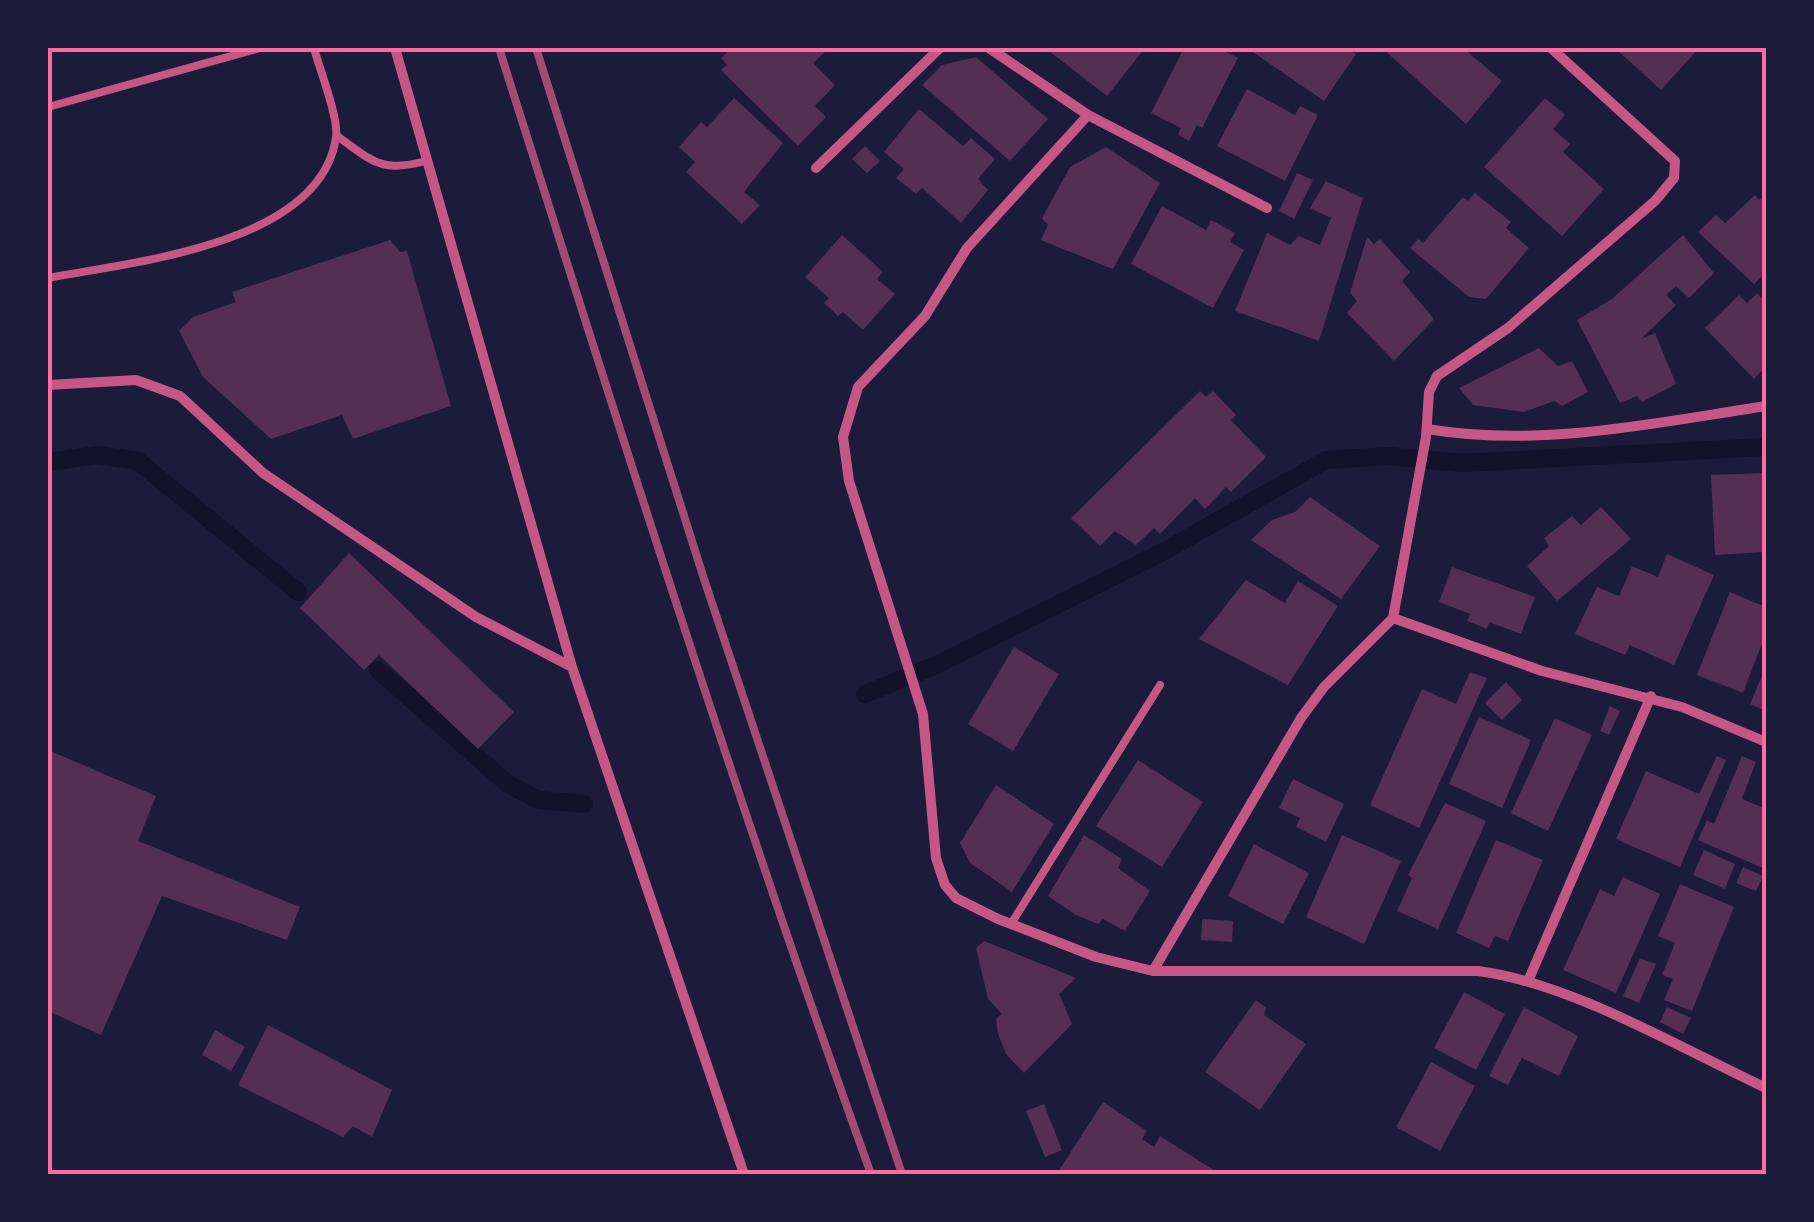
<svg xmlns="http://www.w3.org/2000/svg" width="1814" height="1222" viewBox="0 0 1814 1222" font-family="Roboto,sans-serif">
  <style>
    .lines { fill: none; stroke-linecap: round; stroke-linejoin: round }
    .stream { stroke: #12122b; stroke-width: 18 }
    .building { fill: #542f53 }
    .service { stroke: #c65784; stroke-width: 8 }
    .minor { stroke: #c65784; stroke-width: 10 }
    .rail { stroke: #a44b75; stroke-width: 8 }
    .neatline { fill: none; stroke: #ff6b9d; stroke-width: 4 }
  </style>
  <rect width="100%" height="100%" fill="#1b1b3a"/>
  <g class="lines">
    <path class="stream" d="M48,462l50,-7 40,6 160,131
      M378,670l130,114 31,16 45,4
      M865,694l69,-28 225,-112 167,-94 62,-4 74,7 304,-16"/>
  </g>
  <path class="building" d="M732,48h97l-16,15 22,22 -20,21 11,11 -28,29 -77,-76 6,-5 -6,-7z
    M1045,48h100l-38,48z
    M1184,48h34l20,10 -36,70 -5,-3 -8,16 -11,-6 3,-7 -30,-15z
    M1247,48h100l9,6 -32,47z
    M1382,48h81l39,33 -36,43z
    M1615,48h84l-38,42z
    M976,57l72,62 -38,42 -88,-76 20,-20z
    M1247,89l48,26 5,-9 18,9 -33,66 -68,-35z
    M734,98l49,45 -39,49 16,13 -18,19 -56,-52 9,-10 -16,-15 22,-25 6,5z
    M1545,98l20,17 -12,14 17,15 -7,8 41,37 -42,47 -78,-69z
    M919,109l44,37 8,-8 24,21 -17,20 10,11 -27,33 -39,-35 -6,6 -20,-16 8,-9 -20,-17z
    M865,146l15,15 -13,12 -15,-14z
    M1106,147l54,36 -47,86 -72,-29 7,-15 -6,-7 28,-51z
    M1297,173l16,7 -19,39 -15,-8z
    M1326,181l37,17 -44,143 -84,-30 32,-78 23,12 9,-9 21,9 11,-27 -21,-10z
    M1475,193l36,29 -5,6 23,20 -43,51 -17,-2 -59,-49 8,-9 5,4 40,-46 5,4z
    M1766,193v79l-12,12 -56,-52 18,-17 9,8 30,-28 4,5z
    M1162,206l44,24 5,-10 24,13 -5,9 14,8 -31,58 -82,-44z
    M842,235l41,37 -6,7 18,15 -32,36 -20,-18 -5,4 -14,-13 5,-5 -24,-21z
    M1683,235l31,38 -25,25 -13,-12 -10,9 10,10 -35,34 14,-6 21,51 -34,18 -5,-6 -17,7 -43,-83 35,-21z
    M1367,237l7,7 6,-5 30,33 -8,9 32,38 -40,42 -47,-48 10,-12 -7,-8z
    M390,240l10,12 7,-1 44,155 -98,33 -11,-24 -71,24 -68,-62 -24,-46 14,-14 43,-15 -4,-10z
    M1757,293l9,10v63l-12,13 -49,-51 34,-33 8,8z
    M1539,348l19,18 14,-5 16,31 -26,14 -8,-5 -30,11 -51,-7 -14,-17z
    M1200,391l6,6 7,-6 23,24 -5,5 35,37 -35,35 -5,-5 -21,22 -10,-11 -35,36 -6,-6 -18,17 -21,-14 -15,15 -29,-28z
    M1766,473v79l-51,3 -4,-80z
    M1310,497l70,49 -39,53 -90,-59 21,-20 23,-8z
    M1601,507l30,32 -74,62 -30,-35 22,-20 -5,-8 28,-22 9,9z
    M349,553l165,159 -36,37 -99,-94 -15,15 -64,-62z
    M1667,554l47,21 -40,90 -44,-20 -5,10 -50,-21 22,-47 22,9 13,-30 26,11z
    M1452,567l83,30 -14,37 -32,-12 -2,7 -20,-8 3,-7 -31,-12z
    M1246,580l39,23 13,-22 40,25 -50,79 -89,-46z
    M1730,592l36,15v26l-23,60 -46,-18z
    M1014,647l45,27 -46,77 -45,-27z
    M1766,666v45l-16,-7z
    M1470,672l17,6 -68,150 -49,-23 52,-116 34,15z
    M1506,682l16,18 -20,20 -17,-17z
    M1610,706l10,5 -11,24 -9,-4z
    M1479,717l52,23 -29,68 -53,-24z
    M1555,718l37,17 -44,96 -37,-18z
    M48,750l108,46 -18,45 162,66 -13,33 -125,-44 -61,139 -53,-24z
    M1717,756l9,4 -46,107 -64,-28 30,-68 53,23z
    M1742,756l14,6 -14,37 24,10 -1,60 -67,-29 9,-20 7,4z
    M1138,760l65,42 -41,65 -66,-41z
    M1293,779l51,25 -18,38 -30,-15 4,-9 -21,-10z
    M996,785l58,39 -42,68 -42,-29 -10,-20z
    M1445,803l41,18 -48,108 -41,-18 15,-33 -4,-3z
    M1084,835l38,24 -4,9 32,23 -25,40 -22,-12 -5,5 -22,-9 -28,-19z
    M1342,835l59,26 -37,83 -58,-27z
    M1496,840l47,20 -35,81 -13,-5 -6,12 -33,-15z
    M1254,844l55,29 -26,51 -55,-28z
    M1704,850l31,14 -10,25 -32,-14z
    M1743,867l20,9 -7,15 -20,-8z
    M1623,877l37,17 -44,99 -53,-23 37,-81 14,7z
    M1680,884l54,23 -42,104 -28,-11 9,-21 -11,-4 13,-32 -17,-7z
    M1202,919l31,2 -1,21 -31,-2z
    M984,941l92,37 -17,16 13,30 -48,49 -18,-19 -8,-20 -2,-15 6,-5 -14,-15 -12,-51z
    M1640,958l16,6 -17,39 -16,-7z
    M1464,992l41,22 -29,56 -42,-22z
    M1256,1000l10,8 -2,7 42,29 -46,66 -55,-38z
    M1524,1007l54,29 -19,40 -37,-18 -14,27 -19,-9z
    M1667,1007l24,11 -8,16 -23,-12z
    M268,1025l124,65 -20,47 -19,-11 -10,11 -105,-52z
    M215,1030l30,17 -14,24 -29,-16z
    M1431,1062l44,24 -35,65 -44,-24z
    M1103,1102l44,29 -5,8 12,8 6,-11 60,38h-158l-4,-2z
    M1044,1104l18,46 -17,7 -19,-46z"/>
  <g class="lines">
    <path class="service" d="M48,107l212,-59
      M337,136c37,26 43,37 89,25
      M48,278c83,-16 273,-33 288,-141 3,-19 -17,-69 -22,-89
      M1011,924l149,-239"/>
    <path class="minor" d="M395,48l177,619 172,507
      M989,48l99,67 -121,133 -42,68 -67,71 -15,50 6,44 74,233 13,144 9,27 11,13 42,21 98,38 57,14h325c93,12 202,77 288,117
      M1088,115l179,93
      M816,168l124,-120
      M48,385l88,-5 44,16 83,77 213,144 96,50
      M1427,429c114,19 226,-6 339,-23
      M1393,618l149,53 140,36 84,35
      M1153,971l148,-253 23,-31 69,-69 33,-181 3,-45 8,-16 71,-48 147,-127 19,-23 1,-17 -124,-113
      M1528,981l123,-285"/>
    <path class="rail" d="M499,48c119,377 238,754 372,1126
      M536,48l168,531 198,595"/>
  </g>
  <rect width="1814" height="1222" fill="none" stroke="#1b1b3a" stroke-width="100"/>
  <rect x="50" y="50" width="1714" height="1122" class="neatline"/>
</svg>
